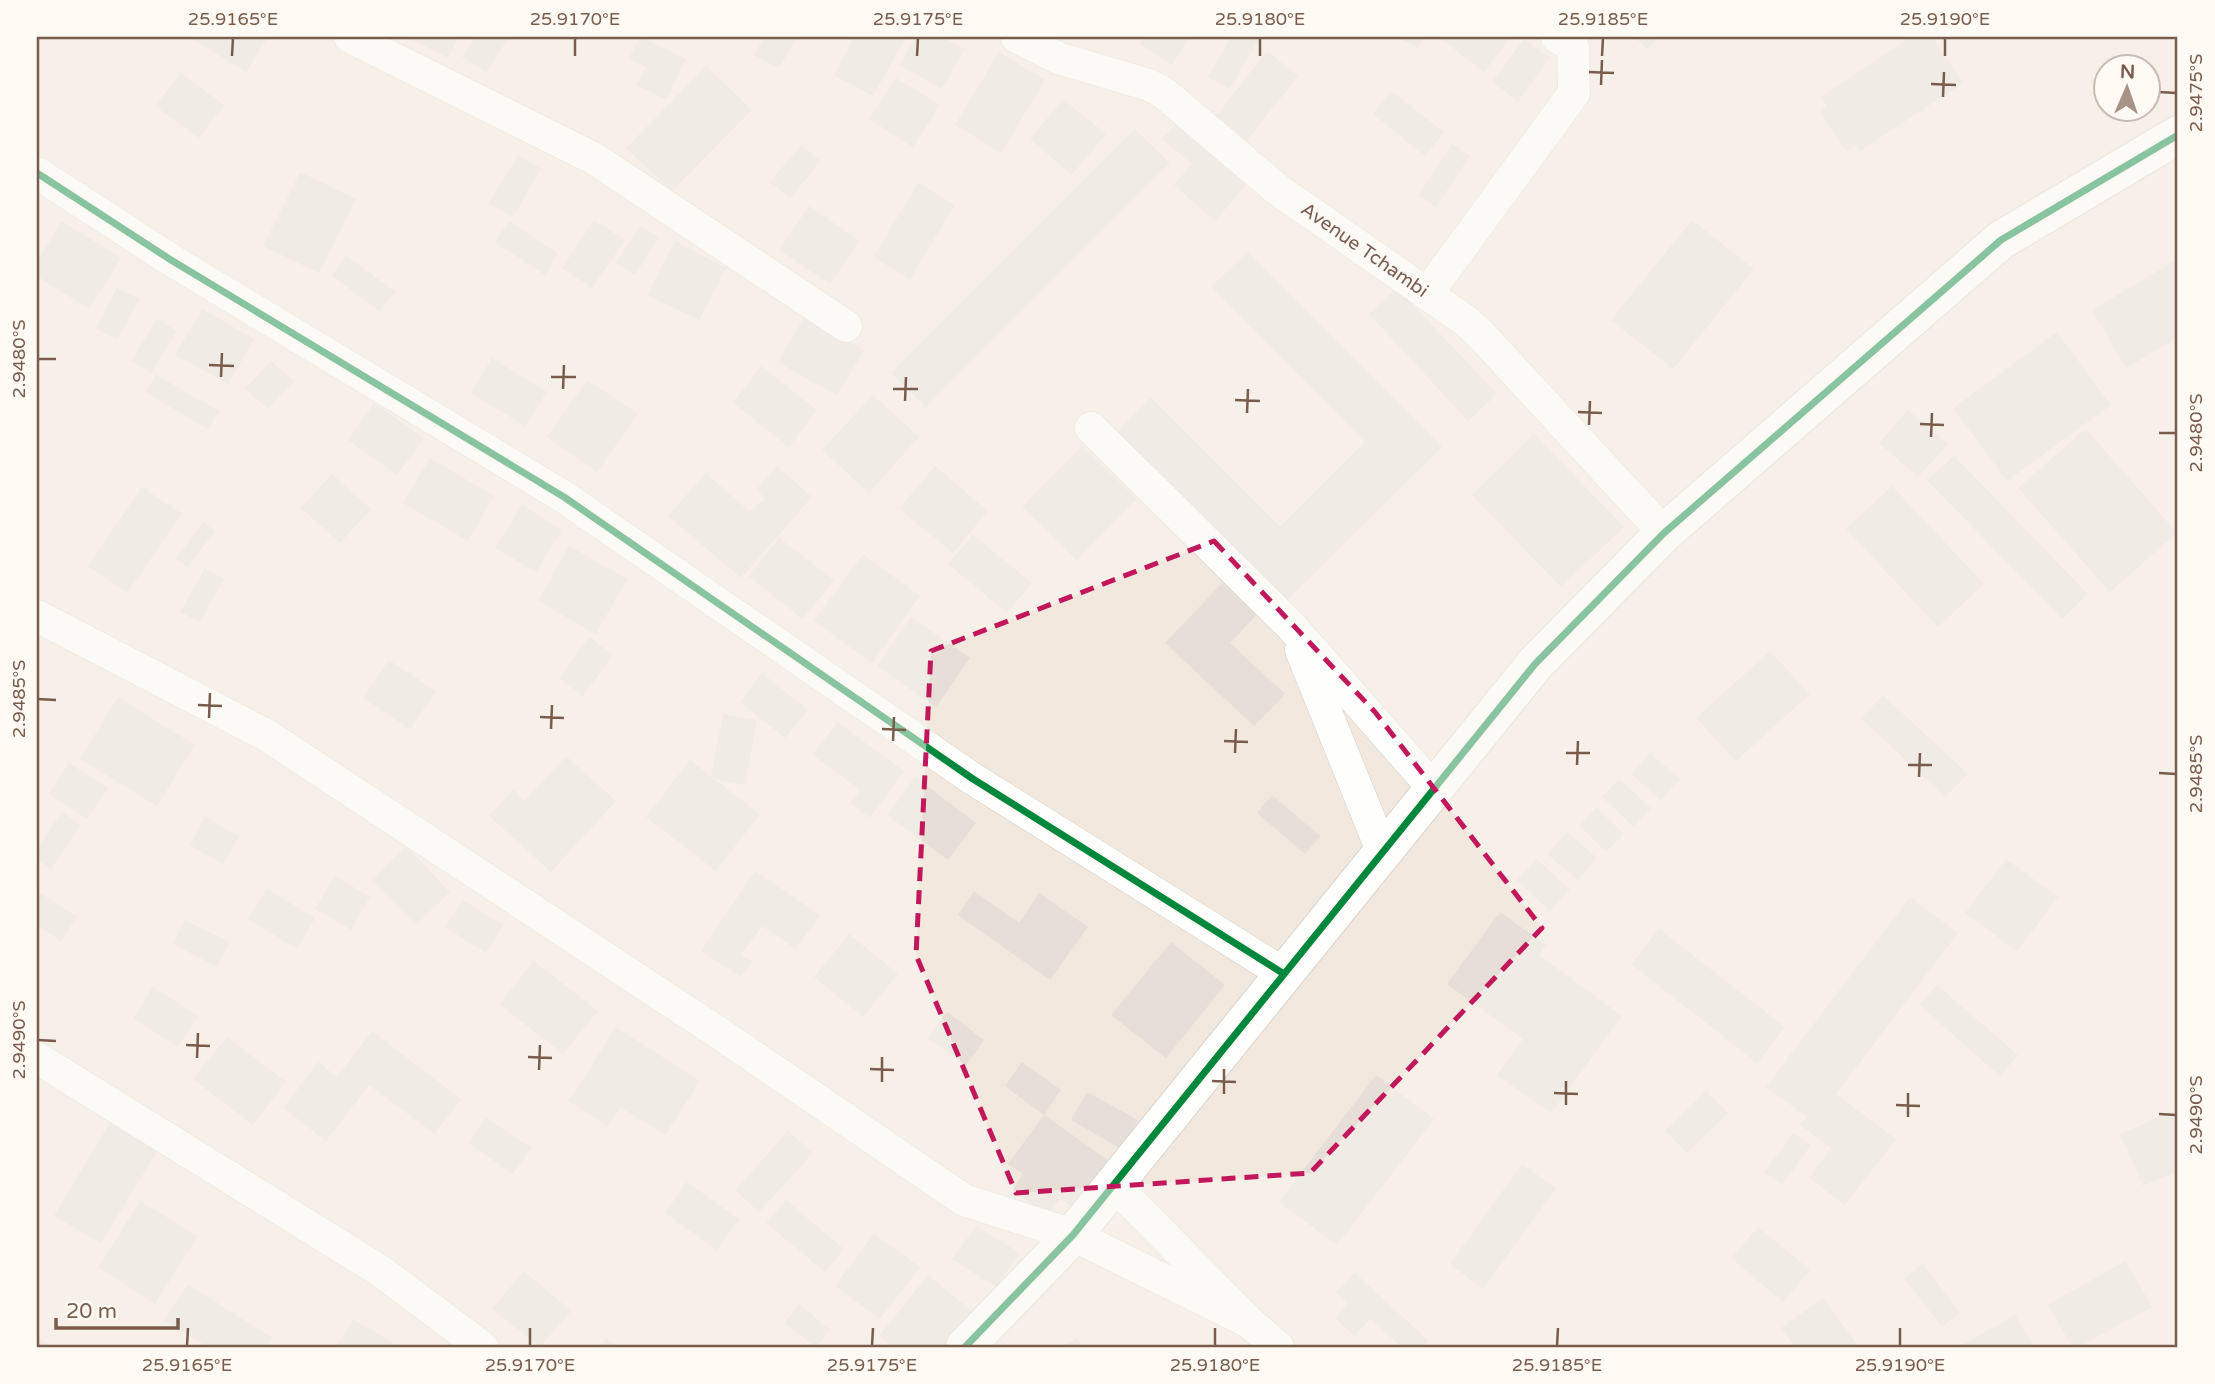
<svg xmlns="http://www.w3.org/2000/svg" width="2215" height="1384" viewBox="0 0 2215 1384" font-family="'Varela Round',sans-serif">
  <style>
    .residential { fill: #f2e8de; fill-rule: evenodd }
    .building { fill: #e6ded7 }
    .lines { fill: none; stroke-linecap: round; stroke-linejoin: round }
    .street-casing { stroke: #d7d1cb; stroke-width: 33 }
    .secondary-casing { stroke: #d9d2cb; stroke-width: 40 }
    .street { stroke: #fefefd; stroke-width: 32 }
    .secondary { stroke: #fefefd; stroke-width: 38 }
    .cycleway-casing { stroke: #fffaf3; stroke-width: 11 }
    .cycleway { stroke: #00873e; stroke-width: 7 }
    .marked { fill: none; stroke: #c2185b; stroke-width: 5; stroke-dasharray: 14 9; stroke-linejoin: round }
    .ticks { fill: none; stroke: #7a5c4d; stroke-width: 2.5 }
    .labels { text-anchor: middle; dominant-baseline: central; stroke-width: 5; stroke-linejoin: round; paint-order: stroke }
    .street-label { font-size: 19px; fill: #7a5c4d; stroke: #fffaf3 }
    .neatline { fill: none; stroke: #7a5c4d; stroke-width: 2.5 }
    .ticks-label { font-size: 18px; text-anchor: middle; fill: #7a5c4d }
  </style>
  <rect width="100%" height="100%" fill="#f9f5f0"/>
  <path class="residential" d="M37,37h2141v1310h-2141zM2106,66h42v42h-42z"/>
  <path class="building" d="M196,37h72l-22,35 -52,-32z
    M406,37h53l-11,21z
    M475,37h34l-23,35 -24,-15z
    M640,37l46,22 -20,41 -29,-15 9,-18 -17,-9z
    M764,37h33l-18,31 -25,-13z
    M844,37h62l-33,59 -39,-21 18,-34z
    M916,37h26l23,12 -23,40 -43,-24z
    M1144,37h46l-18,28 -33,-21z
    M1231,37h29l-30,52 -22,-12z
    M1398,37h26l-6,11z
    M1441,37h70l-27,35 -44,-34z
    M1634,37h25l-11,12z
    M1911,37h21l31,46 -103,68 -5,-6 -9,6 -26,-38 7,-7 -6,-9z
    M1524,39l26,19 -32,43 -26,-19z
    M1267,51l31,25 -51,64 -31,-24z
    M999,52l46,28 -44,73 -46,-28z
    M706,66l46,44 -80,81 -46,-43z
    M181,73l43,32 -25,33 -44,-32z
    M896,78l44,27 -27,42 -44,-28z
    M1391,91l53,41 -19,24 -52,-42z
    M1063,99l43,35 -34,41 -42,-36z
    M1179,121l71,59 -35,41 -41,-36 18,-21 -30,-25z
    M1135,129l35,34 -244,244 -35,-34z
    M1452,144l18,12 -34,51 -18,-11z
    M801,145l20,16 -31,37 -20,-16z
    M518,155l23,14 -28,48 -24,-14z
    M300,172l56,27 -37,74 -56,-27z
    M918,183l37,22 -45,74 -37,-22z
    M809,206l51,35 -30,43 -51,-34z
    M594,220l31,20 -33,48 -30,-20z
    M1692,220l62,49 -81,100 -62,-49z
    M62,221l59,37 -32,51 -52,-33v-14z
    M509,221l49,33 -13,21 -50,-33z
    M640,226l19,11 -24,38 -19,-12z
    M675,241l51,27 -27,52 -52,-25z
    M1247,252l195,195 -157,155 -169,-169 35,-35 129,129 85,-85 -154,-155z
    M346,256l49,35 -15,20 -48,-35z
    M2178,259v78l-52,31 -34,-58z
    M117,288l22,11 -21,41 -22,-11z
    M1397,288l100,106 -29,27 -99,-107z
    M202,309l52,30 -26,45 -53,-29z
    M805,316l59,34 -27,46 -59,-34z
    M157,319l20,12 -26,42 -20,-12z
    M2057,332l54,73 -104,76 -54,-73z
    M492,358l55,34 -22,34 -54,-33z
    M271,361l23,20 -26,28 -23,-20z
    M761,366l56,44 -28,37 -56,-44z
    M156,375l63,36 -11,18 -63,-37z
    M587,380l51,34 -41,58 -50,-35z
    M873,395l46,42 -50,56 -47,-43z
    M374,403l50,35 -27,37 -49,-35z
    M1908,410l40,34 -30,33 -39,-34z
    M2086,429l91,104 -67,59 -92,-104z
    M1534,434l90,93 -63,60 -89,-92z
    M1082,446l55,53 -60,61 -55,-53z
    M1954,456l134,138 -26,25 -135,-139z
    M430,458l64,38 -26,45 -65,-38z
    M777,466l35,31 -71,81 -73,-62 38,-43 43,38 17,-12 -10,-9z
    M935,466l53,45 -35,42 -54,-44z
    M332,474l39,35 -31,34 -39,-35z
    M1892,486l92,98 -46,43 -92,-98z
    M142,487l40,27 -55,79 -39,-27z
    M522,505l40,25 -26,42 -41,-24z
    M203,522l12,9 -27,36 -12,-9z
    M973,535l59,48 -25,30 -59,-49z
    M779,538l55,42 -31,39 -55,-43z
    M569,546l58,33 -31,55 -58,-33z
    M863,554l57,42 -48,67 -58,-42z
    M205,568l19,11 -24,43 -20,-10z
    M1228,577l34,32 -32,34 55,51 -31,32 -89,-83z
    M911,617l59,41 -34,49 -59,-41z
    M589,637l24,18 -30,41 -24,-18z
    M1770,651l40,43 -74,67 -40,-43z
    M389,660l47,31 -26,38 -47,-31z
    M762,673l46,37 -23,28 -45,-36z
    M1883,695l85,79 -23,23 -84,-79z
    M118,697l77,48 -38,61 -77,-47z
    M723,714l34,6 -12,65 -31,-6 46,35 -44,57 -70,-54 44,-57 21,16z
    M837,722l67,49 -34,47 -20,-15 10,-13 -47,-35z
    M1650,753l30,26 -19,21 -30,-26z
    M566,756l50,45 -65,71 -62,-56 24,-26 11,11z
    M69,763l39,25 -21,31 -38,-25z
    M915,777l61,46 -28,37 -61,-45z
    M1619,779l32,29 -18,18 -31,-29z
    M1272,795l48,41 -15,18 -48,-41z
    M1597,808l27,26 -18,18 -27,-27z
    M62,812l19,13 -30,44 -14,-10v-11z
    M205,817l34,19 -16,28 -33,-19z
    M1567,832l30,26 -19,22 -31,-26z
    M406,846l44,46 -34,33 -45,-45z
    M1537,859l33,31 -20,21 -34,-31z
    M2006,859l52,38 -41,54 -52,-38z
    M755,871l65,44 -24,34 -34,-23 -21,29 11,7 -11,15 -40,-26z
    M335,876l35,21 -19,33 -36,-21z
    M267,889l48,29 -18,31 -49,-30z
    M37,891l40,26 -16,24 -24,-15z
    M974,891l45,32 20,-30 49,34 -38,53 -92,-65z
    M1910,897l48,36 -122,161 60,45 -51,66 -36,-27 22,-30 -31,-23 7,-8 -41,-30z
    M463,900l40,25 -17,28 -41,-26z
    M1500,912l46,33 -7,10 83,61 -71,97 -54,-38 26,-36 -76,-55z
    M185,920l45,22 -13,25 -44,-23z
    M1659,929l126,98 -28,36 -126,-99z
    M849,934l49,40 -35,43 -49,-40z
    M1171,942l54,43 -59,73 -55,-43z
    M534,961l64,50 -35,43 -64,-50z
    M1937,985l81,70 -18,21 -81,-71z
    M153,987l45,29 -20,31 -45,-29z
    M947,1012l37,28 -18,25 -38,-27z
    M616,1027l84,54 -35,54 -45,-28 -12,20 -39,-26z
    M372,1031l89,68 -26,35 -66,-49 -43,56 -43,-33 35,-46 19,15z
    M227,1037l59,45 -33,43 -60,-46z
    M1022,1062l39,28 -17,25 -39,-29z
    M1376,1075l58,44 -97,126 -58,-43z
    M1706,1091l22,22 -41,40 -22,-22z
    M1087,1092l51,28 -17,29 -50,-29z
    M2178,1109v62l-35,15 -23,-52z
    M1044,1115l64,45 -34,48 -14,-9 -12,16 -36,-25 11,-16 -15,-10z
    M486,1118l45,30 -18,26 -45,-31z
    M112,1119l47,29 -58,95 -47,-27z
    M788,1131l25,22 -54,59 -24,-22z
    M1793,1133l18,12 -29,40 -17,-13z
    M1522,1164l34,24 -73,101 -33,-25z
    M687,1182l52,37 -22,31 -52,-37z
    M786,1200l58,49 -19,23 -59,-49z
    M140,1201l58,35 -43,68 -57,-37z
    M976,1226l44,27 -24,34 -44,-28z
    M1758,1227l52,43 -27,32 -52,-44z
    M874,1234l46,33 -40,52 -45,-33z
    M2126,1261l26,46 -73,40h-7l-24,-43z
    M1923,1264l37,49 -18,14 -38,-49z
    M524,1271l47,40 -31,36 -48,-38z
    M1355,1273l74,68 -6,6h-21l-32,-28 -16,17 -19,-18 13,-15 -11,-11z
    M928,1275l45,37 -29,35h-51l-14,-11z
    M188,1284l84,54 -6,9h-58l-44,-27z
    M1823,1298l36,49h-64l-14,-19z
    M799,1304l31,26 -14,17 -32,-24z
    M2015,1315l19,32h-75z
    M353,1319l47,28h-64z
    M37,1337l16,10h-16z
    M606,1338l11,9h-18z
    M1078,1338l4,9h-21z"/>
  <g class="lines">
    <g class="street-casing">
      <g id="street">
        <path d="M350,37l245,122 251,167"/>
        <path id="s1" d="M1017,37l41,21 91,27 15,8 113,96 189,132 16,15 182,197"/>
        <path d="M37,173l134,87 393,237 409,282 311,195"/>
        <path d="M1427,294l147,-201 -1,-46 -16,-10"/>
        <path d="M1091,428l200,198 143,163"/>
        <path d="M37,616l231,120 454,299 242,165 109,35 176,87"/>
        <path d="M1301,650l82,203"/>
        <path d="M37,1058l342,212 103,77"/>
        <path d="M1114,1185l135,137 29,25"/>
      </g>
    </g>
    <g class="secondary-casing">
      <path id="secondary" d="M965,1347l108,-112 462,-571 129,-131 337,-293 177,-105"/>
    </g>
    <use href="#street" class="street"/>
    <use href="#secondary" class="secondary"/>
    <g class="cycleway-casing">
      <path id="cycleway" d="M37,173l134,87 393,237 409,282 311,195
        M965,1347l108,-112 462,-571 129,-131 337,-293 177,-105"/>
    </g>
    <use href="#cycleway" class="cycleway"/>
  </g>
  <path d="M0 0H2215V1384H0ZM1214,541l161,171 167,216 -232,245 -294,20 -100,-238 15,-304z" fill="#f9f5f0" fill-opacity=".55" fill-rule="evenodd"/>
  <path class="marked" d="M1214,541l161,171 167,216 -232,245 -294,20 -100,-238 15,-304z"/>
  <path class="ticks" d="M232,56l1,-18M575,56v-18M917,56l1,-18M1260,56v-18M1602,56l1,-18M1945,56v-18M1589,72l25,1M1931,84l25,1M1601,85l1,-25M2159,92l17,1M1943,97l1,-25M38,359h18M209,365l25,1M221,377l1,-24M551,377h25M563,389l1,-24M893,389h25M1235,400l25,1M905,401l1,-24M1578,412l24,1M1247,413l1,-24M1920,424l24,1M1589,425l1,-24M2159,433h17M1931,437l1,-24M38,699l18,1M198,705l24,1M540,717l24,1M209,718l1,-25M551,729l1,-24M882,729l24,1M893,741l1,-24M1224,741l24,1M1235,753l1,-24M1566,753h24M1577,765l1,-24M1908,765h24M2159,773l17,1M1919,777l1,-24M38,1040l18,1M186,1045l24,1M528,1057l24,1M197,1058l1,-25M870,1069l24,1M539,1070l1,-25M1212,1081l24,1M882,1082v-25M1554,1093l24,1M1224,1094v-25M1566,1105v-24M1896,1105l24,1M2159,1114l17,1M1908,1117v-24M187,1346l1,-18M530,1346v-18M872,1346l1,-18M1215,1346v-18M1557,1346l1,-18M1900,1346v-18"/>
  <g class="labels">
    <g class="street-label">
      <text stroke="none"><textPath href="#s1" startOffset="413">Avenue Tchambi</textPath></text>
    </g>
  </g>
  <rect width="2215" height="1384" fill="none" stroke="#fffaf3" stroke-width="77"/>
  <g transform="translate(2127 88) rotate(2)"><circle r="33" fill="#fffaf3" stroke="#cabbb1" stroke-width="2"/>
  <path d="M0-5L12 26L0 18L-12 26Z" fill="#a69286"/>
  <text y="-10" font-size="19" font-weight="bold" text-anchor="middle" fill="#7a5c4d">N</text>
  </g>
  <path d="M56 1318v10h122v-10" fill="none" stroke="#7a5c4d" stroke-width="3.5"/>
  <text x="66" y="1318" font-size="21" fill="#7a5c4d" stroke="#fffaf3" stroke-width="5" paint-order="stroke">20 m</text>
  <rect x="38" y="38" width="2138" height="1308" class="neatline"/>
  <g class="ticks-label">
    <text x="233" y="25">25.9165°E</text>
    <text x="575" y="25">25.9170°E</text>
    <text x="918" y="25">25.9175°E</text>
    <text x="1260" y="25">25.9180°E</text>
    <text x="1603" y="25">25.9185°E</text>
    <text x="1945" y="25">25.9190°E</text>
    <text transform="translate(2196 93) rotate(-90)" y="6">2.9475°S</text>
    <text transform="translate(19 359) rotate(-90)" y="6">2.9480°S</text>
    <text transform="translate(2196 433) rotate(-90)" y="6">2.9480°S</text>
    <text transform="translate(19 699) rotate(-90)" y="6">2.9485°S</text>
    <text transform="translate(2196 774) rotate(-90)" y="6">2.9485°S</text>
    <text transform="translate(19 1040) rotate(-90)" y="6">2.9490°S</text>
    <text transform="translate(2196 1115) rotate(-90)" y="6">2.9490°S</text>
    <text x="187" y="1371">25.9165°E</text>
    <text x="530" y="1371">25.9170°E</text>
    <text x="872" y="1371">25.9175°E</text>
    <text x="1215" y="1371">25.9180°E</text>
    <text x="1557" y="1371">25.9185°E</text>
    <text x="1900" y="1371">25.9190°E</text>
  </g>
</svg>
